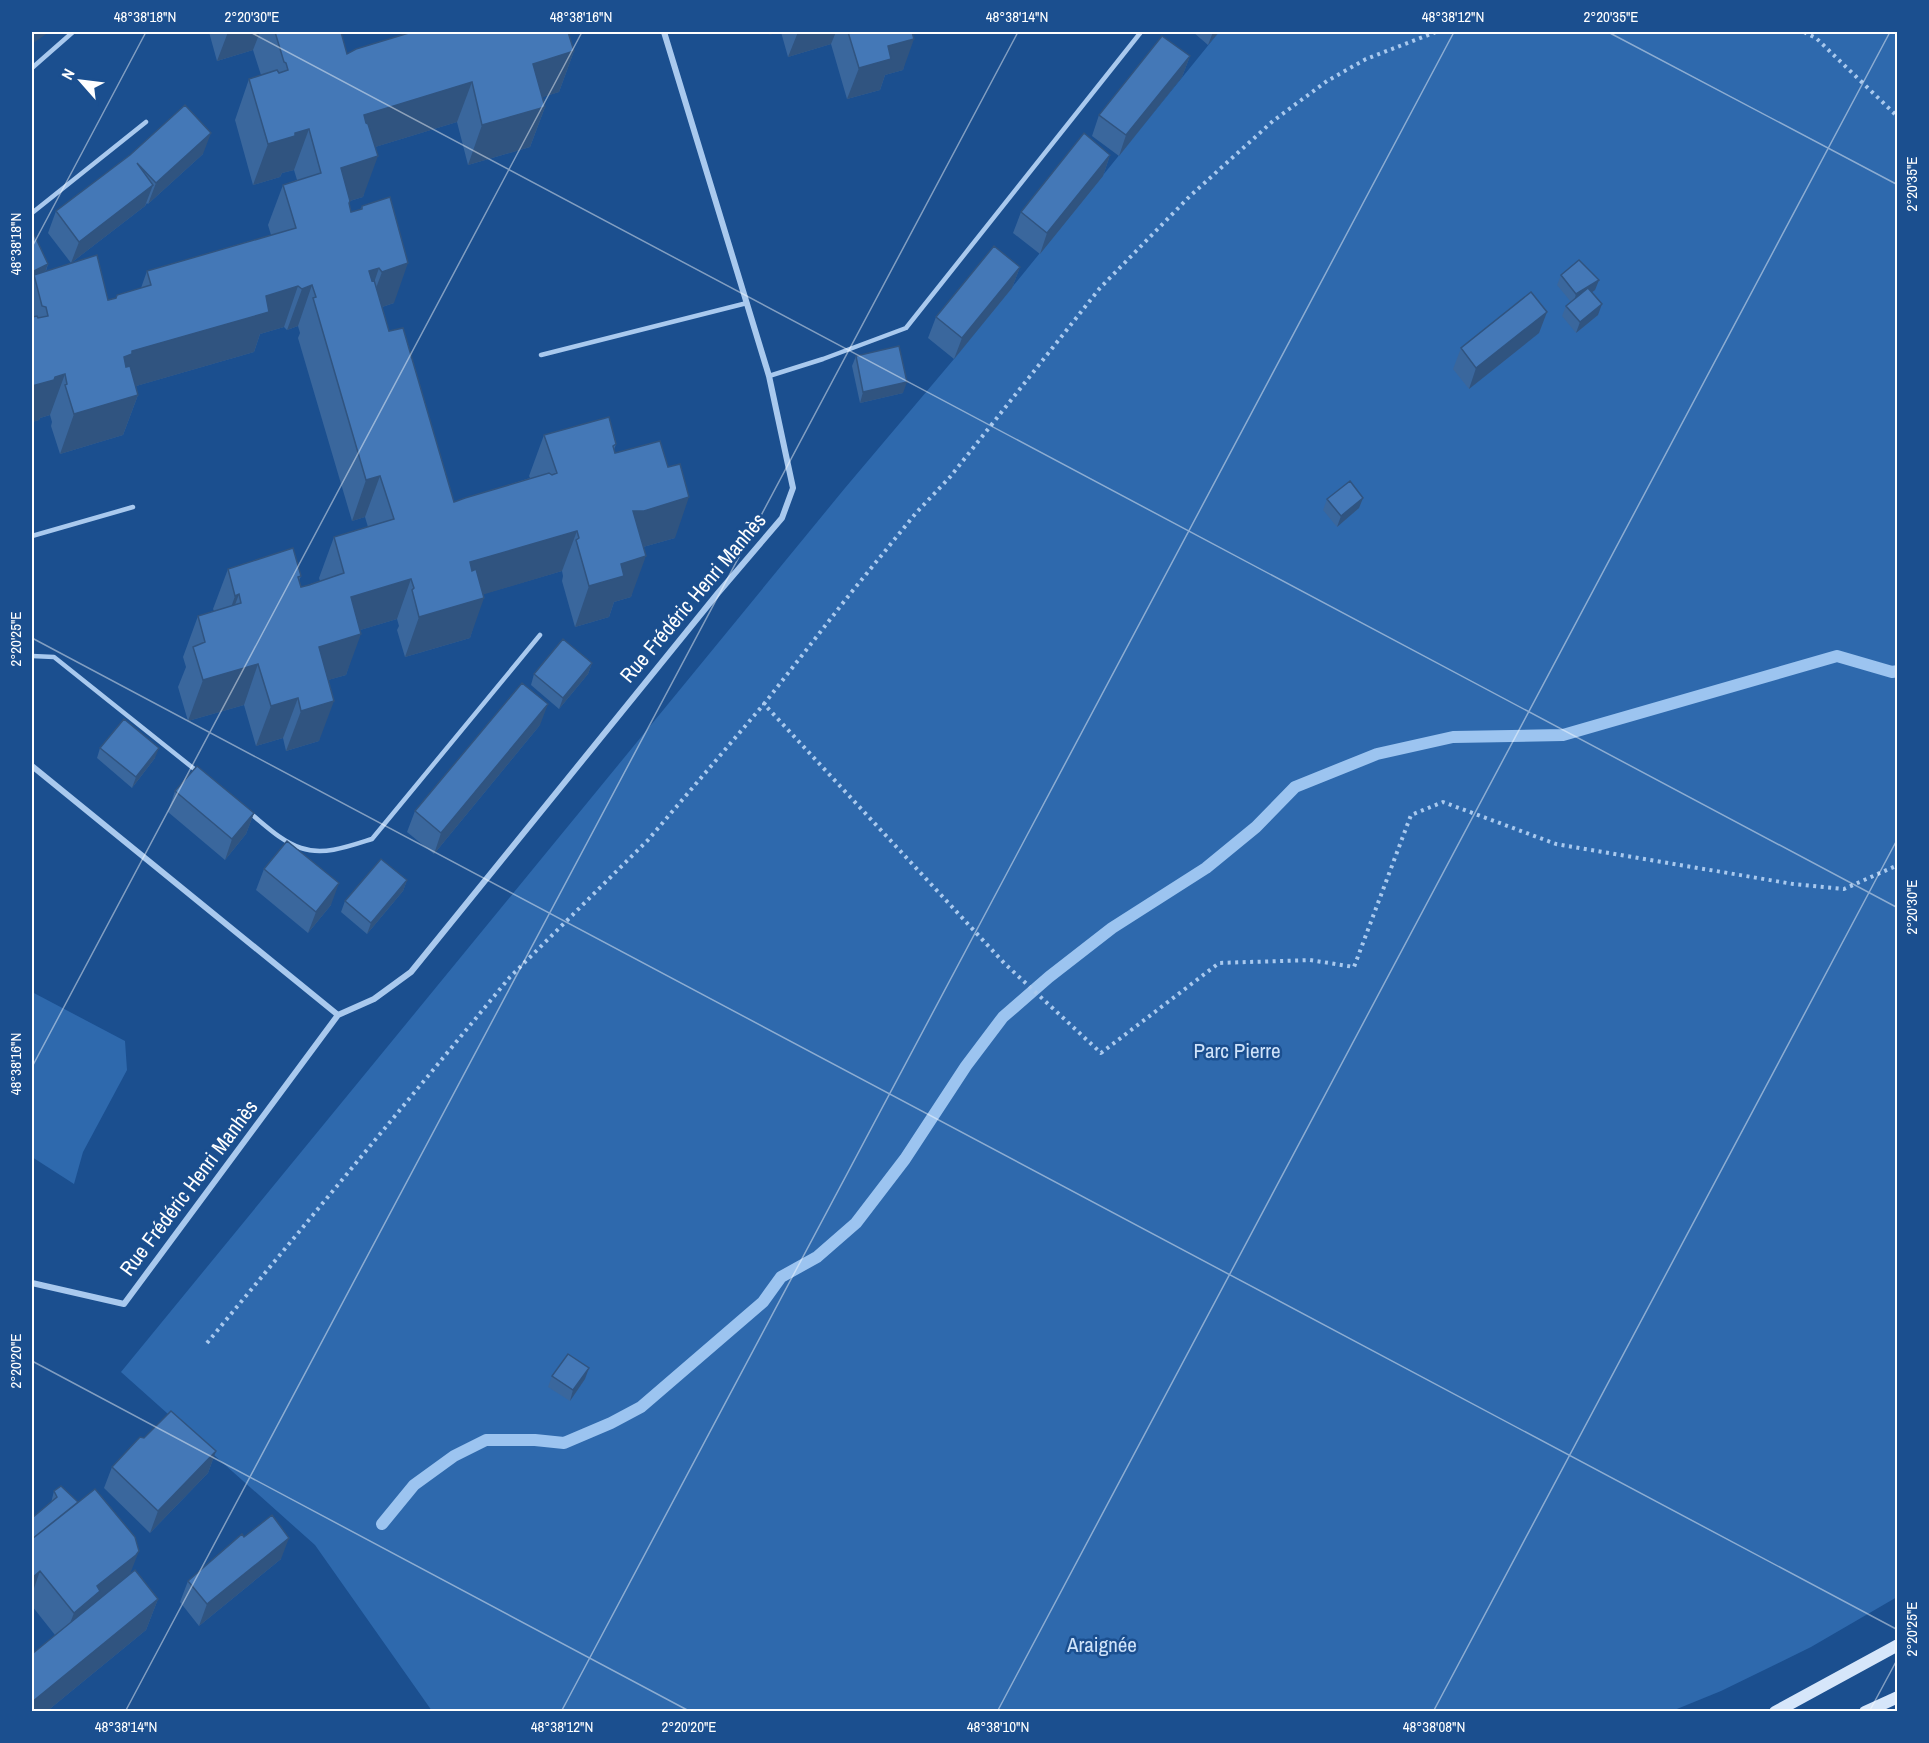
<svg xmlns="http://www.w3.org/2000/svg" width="1929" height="1743" viewBox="0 0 1929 1743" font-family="'Archivo Narrow',sans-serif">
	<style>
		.green { fill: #2e69ad }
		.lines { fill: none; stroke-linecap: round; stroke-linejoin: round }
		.stream { stroke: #9cc4f0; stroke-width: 12 }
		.path { stroke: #a9c9ee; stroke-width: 4; stroke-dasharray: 3 4.5; stroke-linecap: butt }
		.lane { stroke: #a9c9ee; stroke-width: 4.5 }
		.street { stroke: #a9c9ee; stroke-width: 6 }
		.secondary { stroke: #d6e6fa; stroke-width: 12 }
		.wall { fill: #3a679d }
		.shaded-wall { fill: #305480 }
		.building { fill: #4478b7; stroke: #305480; stroke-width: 1.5 }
		.ticks { fill: none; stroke: #fff; stroke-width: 1.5; stroke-opacity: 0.45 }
		.labels { text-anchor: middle; stroke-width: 5; stroke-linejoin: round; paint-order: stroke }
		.street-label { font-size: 21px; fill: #fff; stroke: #1b4f8f }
		.park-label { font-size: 21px; fill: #cfe3fa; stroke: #1b4f8f }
		.neatline { fill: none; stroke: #fff; stroke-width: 2 }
		.ticks-label { font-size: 15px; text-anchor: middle; fill: #fff }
	</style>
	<rect width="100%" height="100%" fill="#1b4f8f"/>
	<path class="green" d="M1219,32H1897V1597L1811,1647L1721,1691L1672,1711H432L315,1545L121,1372L845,488L954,359Z
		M32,992L125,1041L127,1070L83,1152L74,1184L32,1157Z"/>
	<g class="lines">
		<path class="stream" d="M382,1524L414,1485L454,1456L486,1440H535L564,1443L611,1423L641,1407L763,1302L781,1277L817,1257L856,1223L905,1159L966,1066L1003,1017L1049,977L1112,928L1206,868L1256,827L1295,787L1377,754L1453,737L1563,735L1837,656L1892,672L1898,671"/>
		<path class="path" d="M1436,32L1366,59L1327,81L1273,121L1190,196L1100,288L950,477L916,513L850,594L764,704L1004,963L1101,1053L1219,963L1310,960L1354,967L1411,815L1443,802L1556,844L1793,884L1844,889L1898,865
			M1804,32L1816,38L1898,117
			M207,1343L510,977L648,840L764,704"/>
		<path class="lane" d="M32,68L73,32
			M32,213L146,122
			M541,355L747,303
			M769,376L823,359L906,328L1141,32
			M32,536L133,507
			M32,656L54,657L198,772
			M250,813C265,825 282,842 301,848C324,856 350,846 372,839L540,635"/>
		<path class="street" d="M32,766L338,1015
			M32,1283L124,1304L338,1015L374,999L411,972L718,593L782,518L793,488L769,376L664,32"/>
		<path class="secondary" d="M1775,1712L1898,1645
			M1865,1712L1898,1697"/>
	</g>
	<path class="wall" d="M209,32H341L347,54L574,51L559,92L542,97L545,107L530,147L468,165L457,122L375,147L363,197L350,201L349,204L351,212L360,210L362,206L394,303L382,307L389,331L454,502L530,478L529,476L544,435L616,444L614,450L615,453L675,538L643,547L631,597L614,602L609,617L575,627L562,581L563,576L562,571L483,594L470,638L405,657L397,630L399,626L397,619L360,630L346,675L328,680L319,741L286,751L283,738L256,746L244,705L188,721L178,687L186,667L183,657L198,616L214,611L213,609L228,569L301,576L299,581L301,587L320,581L319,578L334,537L368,527L365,517L352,521L298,338L300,333L298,326L287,330L284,327L260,334L254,352L136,386L138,395L123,435L60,454L51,426L52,422L50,415L40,418L39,420L32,422V231L48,264L46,271L108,300L116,298L141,288L147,271L271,235L268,225L283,185L297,180L294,170L282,173L280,177L253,185L235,120L249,79L261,75L253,50L217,61Z
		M781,32H912L903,70L885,75L880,90L847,99L831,44L788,57Z
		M1193,32H1219L1208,45Z
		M1190,56L1182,77L1119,156L1092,136L1099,115Z
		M203,154L148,204L147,203L145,206L71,263L48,233L56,211L130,155Z
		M1110,155L1103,176L1040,254L1013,233L1021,212Z
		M1020,267L1012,288L954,359L928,338L936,317Z
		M1561,275L1599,280L1595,290L1592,292L1598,315L1576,333L1562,316L1566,306L1571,302L1557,285Z
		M1547,312L1539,333L1469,389L1453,369L1461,348Z
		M856,356L903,393L860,403L852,366Z
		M1363,498L1359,508L1337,527L1323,510L1327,499Z
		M592,663L588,674L559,709L531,685L534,674Z
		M540,725L434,854L407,832L415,811Z
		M100,748L155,758L132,788L97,758Z
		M175,791L254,813L246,834L225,860L168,812Z
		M264,869L331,905L308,933L256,890Z
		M407,880L403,891L367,934L341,912L345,901Z
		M552,1376L585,1379L570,1401L548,1387Z
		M216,1451L208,1473L150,1533L104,1488L112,1467Z
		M54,1491L130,1574L158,1599L146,1630L46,1712H32L55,1635L32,1606V1518L51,1503Z
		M244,1537L281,1559L199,1626L180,1602L188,1581Z"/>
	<path class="shaded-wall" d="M32,32H49L32,44Z
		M228,32H260L253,50L217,61Z
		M770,32H780L769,35Z
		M798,32H836L831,44L788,57Z
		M1213,32H1219L1208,45Z
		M914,39L903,70L885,75L880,90L847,99L859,68L888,46Z
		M574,51L559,92L519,105L533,64Z
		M1190,56L1182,77L1119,156L1126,135Z
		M472,82L457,122L349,155L364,115Z
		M545,107L530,147L468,165L482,125Z
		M309,129L294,170L282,173L280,177L253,185L268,144L295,133Z
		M211,133L203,154L148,204L156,183Z
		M1110,155L1103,176L1040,254L1047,233Z
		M378,156L363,197L326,208L341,168Z
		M153,185L145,206L71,263L79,242Z
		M408,263L394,303L367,312L382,272Z
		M48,264L40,286L34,275L32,281V272Z
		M1020,267L1012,288L954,359L962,338Z
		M379,268L365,309L369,271Z
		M1599,280L1595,290L1573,305L1576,294Z
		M312,285L298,326L287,330L302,289Z
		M298,286L284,327L260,334L254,352L119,391L124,357L132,351L266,296Z
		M1602,304L1598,315L1576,333L1580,322Z
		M1547,312L1539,333L1469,389L1476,368Z
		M65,374L50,415L40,418L39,420L32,422V386Z
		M907,382L903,393L860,403L863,392Z
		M138,395L123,435L60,454L74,414Z
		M380,476L365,517L352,521L366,480Z
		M689,497L675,538L629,551L633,511Z
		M1363,498L1359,508L1337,527L1341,516Z
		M577,531L562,571L455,603L470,562Z
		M646,556L631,597L614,602L609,617L575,627L589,586L621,564Z
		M411,579L397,619L337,637L351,597Z
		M239,594L224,635L221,636L235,596Z
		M484,598L470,638L405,657L419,617Z
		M361,634L346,675L304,687L319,647Z
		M592,663L588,674L559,709L563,698Z
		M258,664L244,705L188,721L203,680Z
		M298,698L283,738L256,746L271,706Z
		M334,701L319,741L286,751L301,711Z
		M548,704L540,725L434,854L441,833Z
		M159,748L155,758L132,788L136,777Z
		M254,813L246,834L225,860L232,839Z
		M407,880L403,891L367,934L371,923Z
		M339,883L331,905L308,933L316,912Z
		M589,1368L585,1379L570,1401L573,1390Z
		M216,1451L208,1473L150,1533L158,1511Z
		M289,1538L281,1559L199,1626L207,1604Z
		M139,1551L127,1582L62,1644L74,1613L97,1586Z
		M40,1571L32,1594V1578Z
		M158,1599L146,1630L46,1712H32V1702Z"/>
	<path class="building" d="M275,32H341L347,54L356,49L412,32H568L574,51L533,64L545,107L482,125L472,82L364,115L366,123L368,124L378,156L341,168L350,201L349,203L351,212L362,209V206L390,197L408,263L382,272L379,268L369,271L372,281L374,280L389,331L403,328L454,502L465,498L549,473L552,475L557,473L544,435L609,417L616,444L613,446L615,453L660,441L668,467L680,464L689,497L644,511H633L646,556L621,564L624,576L589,586L576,540L579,538L577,531L470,562L472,571L476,569L484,598L419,617L412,590L414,588L411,579L351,597L361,634L319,647L334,701L301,711L298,698L271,706L258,664L203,680L193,647L205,642L198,616L241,603L239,594L235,596L228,569L293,548L301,576L298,577L301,587L309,585L344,573L334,537L394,519L380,476L366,480L313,298L316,297L312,285L302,289L298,286L266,296L269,312L132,351V354L124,357L126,367L130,366L138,395L74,414L65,385L67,384L65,374L55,377L54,380L32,386V317L37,316L38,318L48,316L46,307L42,306L34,275L97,255L108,300L116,298L117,295L151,285L147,271L296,228L283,185L321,173L309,129L295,133V136L268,144L249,79L277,70L279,73L288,70L286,63L284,62Z
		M848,32H912L914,39L888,46L891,59L859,68Z
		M1162,36L1190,56L1126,135L1099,115Z
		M185,105L211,133L156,183L137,163L153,185L79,242L56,211L130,155Z
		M1084,133L1110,155L1047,233L1021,212Z
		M32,230L48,264L32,272Z
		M994,246L1020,267L962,338L936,317Z
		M1579,260L1599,280L1576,294L1561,275Z
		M1588,288L1602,304L1580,322L1566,306Z
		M1531,292L1547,312L1476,368L1461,348Z
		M899,346L907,382L863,392L856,356Z
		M1350,481L1363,498L1341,516L1327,499Z
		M563,639L592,663L563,698L534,674Z
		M522,683L548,704L441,833L415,811Z
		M124,719L159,748L136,777L100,748Z
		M197,766L254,813L232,839L175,791Z
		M287,841L339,883L316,912L264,869Z
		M381,859L407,880L371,923L345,901Z
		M568,1354L589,1368L573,1390L552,1376Z
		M171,1411L216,1451L158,1511L112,1467L140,1437L144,1438Z
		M61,1486L78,1502L32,1539V1518L57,1497L54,1491Z
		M95,1489L135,1537L139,1551L136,1555L97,1586L100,1591L74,1613L40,1571L32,1578V1539Z
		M272,1515L289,1538L207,1604L188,1581L242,1534L244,1537Z
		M135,1570L158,1599L32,1702V1654Z"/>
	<path class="ticks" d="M250,32L1898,908M1608,32L1898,185M32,247L146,32M32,638L1898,1630M32,1067L582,32M32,1361L691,1712M125,1712L1018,32M561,1712L1454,32M997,1712L1890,32M1433,1712L1898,838M1869,1712L1898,1658"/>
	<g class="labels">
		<g class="street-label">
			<text transform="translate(693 598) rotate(-50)" y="7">Rue Frédéric Henri Manhès</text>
			<text transform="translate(189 1188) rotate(-53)" y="7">Rue Frédéric Henri Manhès</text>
		</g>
		<g class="park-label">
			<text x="1237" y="1058">Parc Pierre</text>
			<text x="1102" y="1652">Araignée</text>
		</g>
	</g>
	<rect width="1929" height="1743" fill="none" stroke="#1b4f8f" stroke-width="66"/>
	<g transform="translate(81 81) rotate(298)" stroke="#1b4f8f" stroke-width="4.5" paint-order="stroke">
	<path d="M0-4.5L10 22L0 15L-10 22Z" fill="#ffffff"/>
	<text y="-9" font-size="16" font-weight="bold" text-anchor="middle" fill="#ffffff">N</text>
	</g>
	<rect x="33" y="33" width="1863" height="1677" class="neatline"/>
	<g class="ticks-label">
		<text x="145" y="22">48°38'18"N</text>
		<text x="252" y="22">2°20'30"E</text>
		<text x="581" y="22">48°38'16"N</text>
		<text x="1017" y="22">48°38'14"N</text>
		<text x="1453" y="22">48°38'12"N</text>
		<text x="1611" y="22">2°20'35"E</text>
		<text transform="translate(1912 184) rotate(-90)" y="5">2°20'35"E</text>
		<text transform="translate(16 244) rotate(-90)" y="5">48°38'18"N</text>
		<text transform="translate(16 639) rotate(-90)" y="5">2°20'25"E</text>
		<text transform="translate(1912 907) rotate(-90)" y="5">2°20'30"E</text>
		<text transform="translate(16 1064) rotate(-90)" y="5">48°38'16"N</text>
		<text transform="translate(16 1361) rotate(-90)" y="5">2°20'20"E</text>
		<text transform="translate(1912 1629) rotate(-90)" y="5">2°20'25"E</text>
		<text x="126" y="1732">48°38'14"N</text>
		<text x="562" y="1732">48°38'12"N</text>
		<text x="689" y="1732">2°20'20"E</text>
		<text x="998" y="1732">48°38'10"N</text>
		<text x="1434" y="1732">48°38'08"N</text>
	</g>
</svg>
